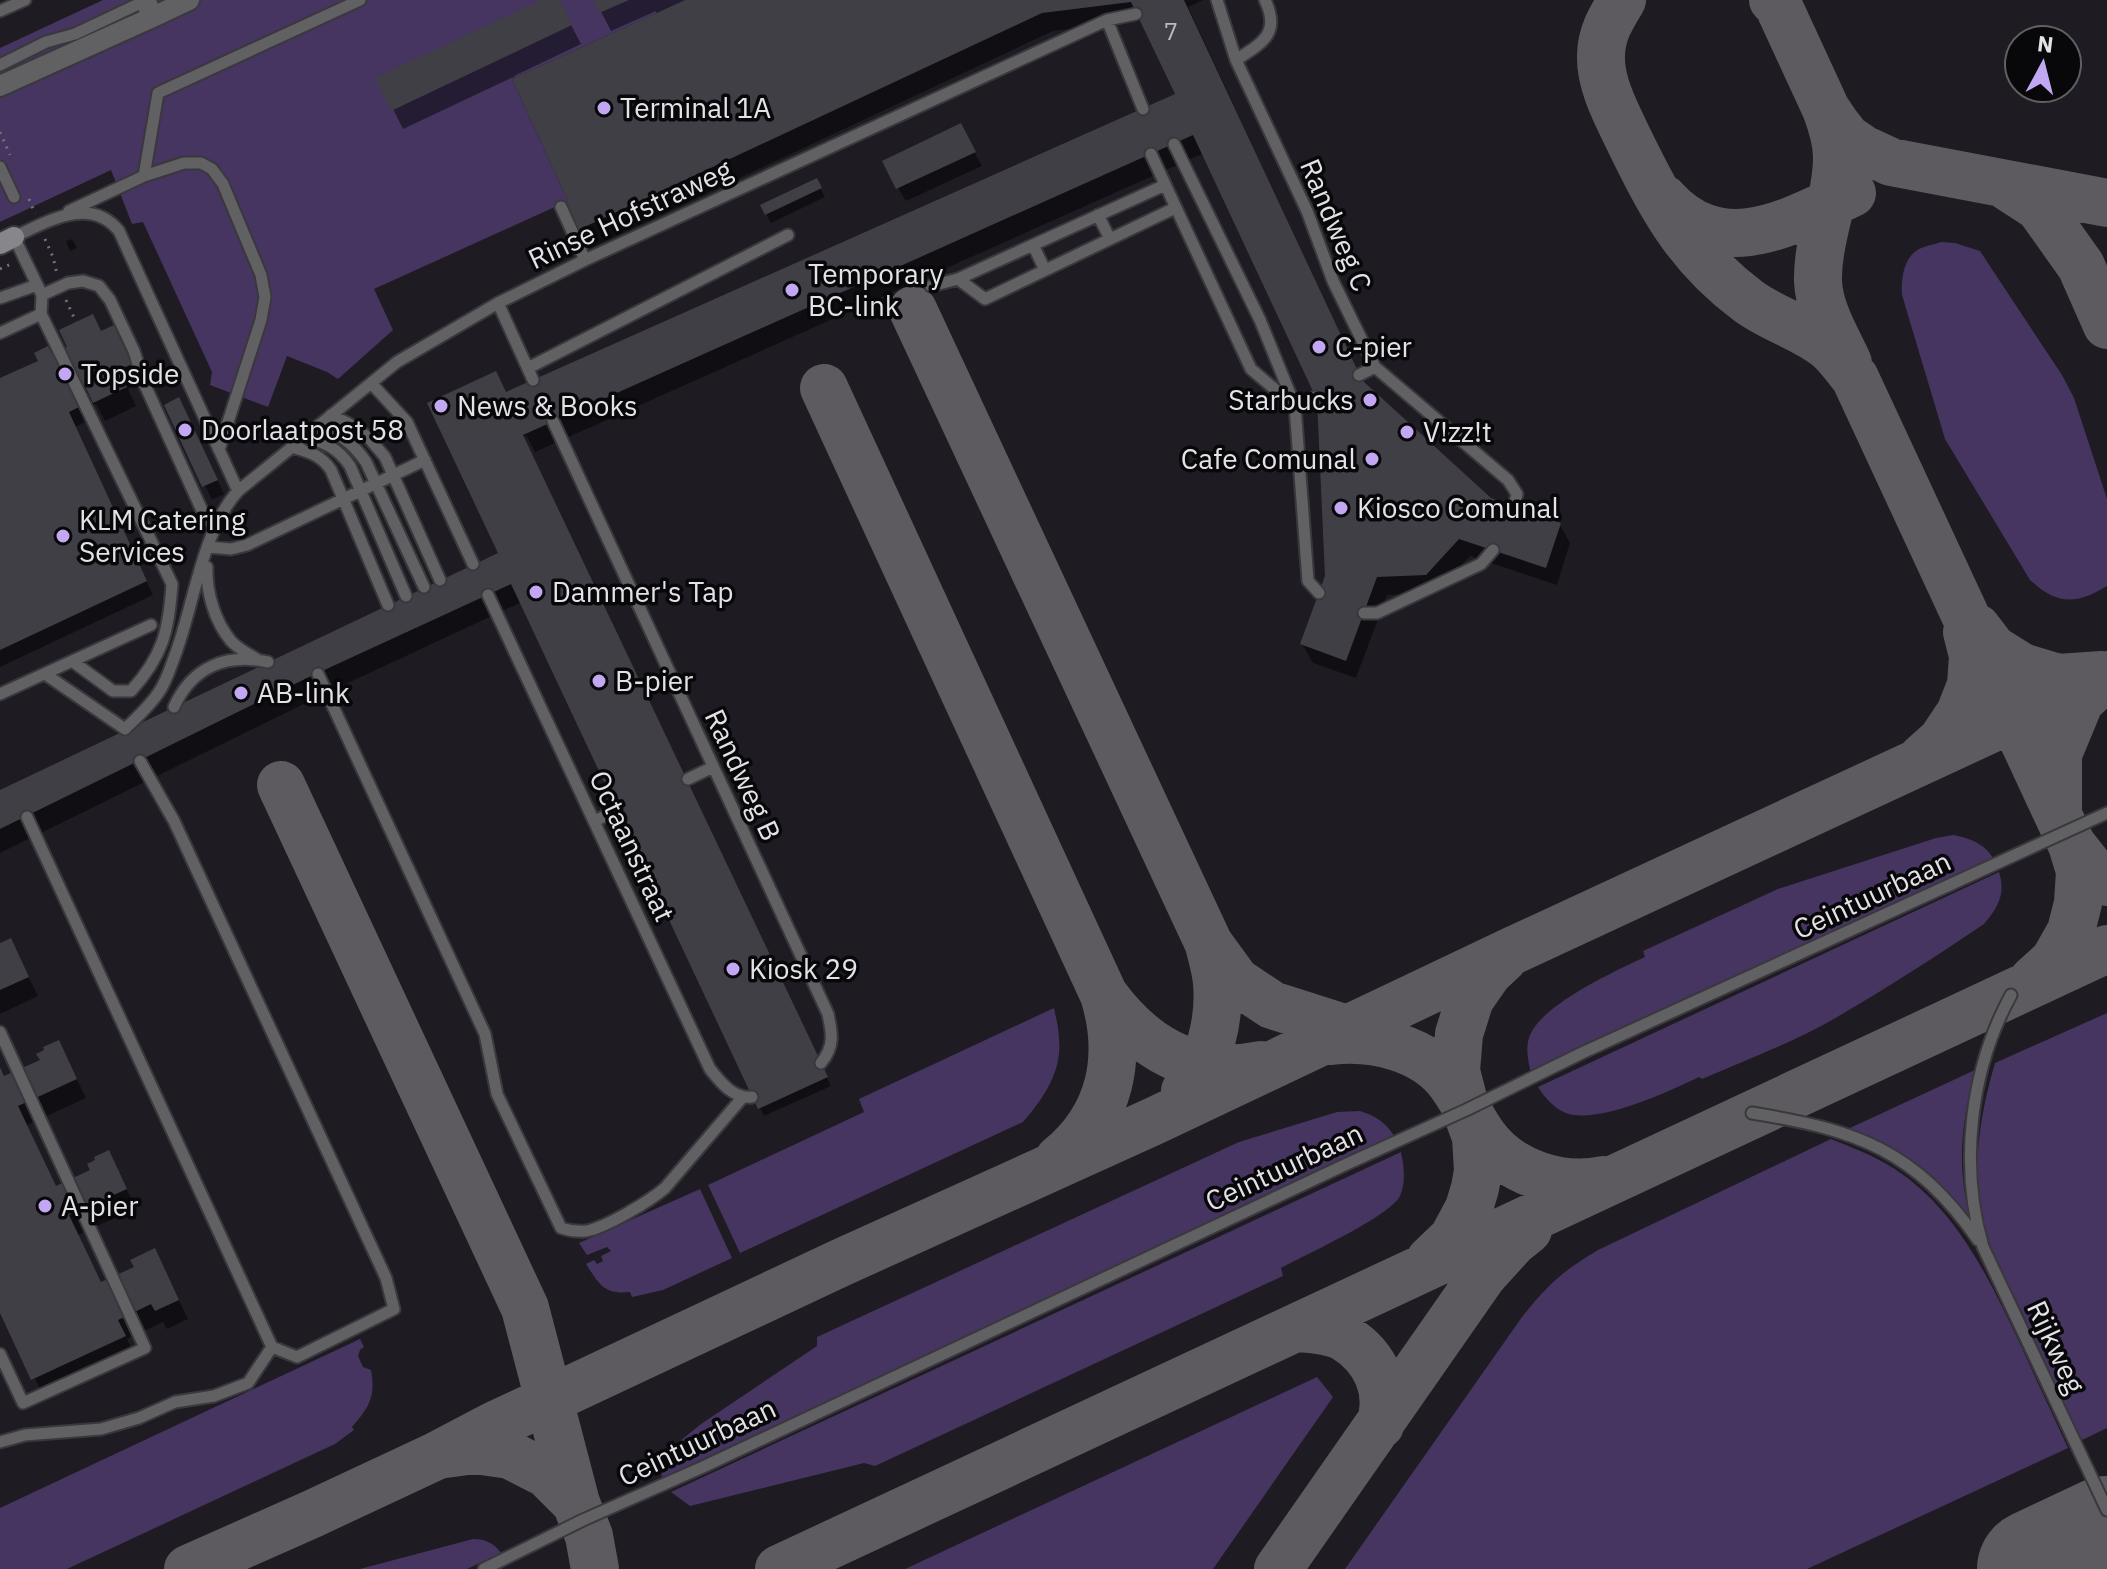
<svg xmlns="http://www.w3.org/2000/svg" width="2107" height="1569" viewBox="0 0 2107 1569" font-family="'IBM Plex Sans',sans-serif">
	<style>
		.green { fill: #453560 }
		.shadow { fill: #0007 }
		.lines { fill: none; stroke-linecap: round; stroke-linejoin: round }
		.taxiway { stroke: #5d5b60; stroke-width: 48 }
		.runway { stroke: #5d5b60; stroke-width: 120 }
		.building { fill: #413f46 }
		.lane-casing { stroke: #3a383d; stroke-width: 15 }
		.street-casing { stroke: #3a383d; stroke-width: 24 }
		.secondary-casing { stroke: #3a383d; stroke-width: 24 }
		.path { stroke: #757378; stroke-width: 3; stroke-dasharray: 2 6; stroke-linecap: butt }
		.lane { stroke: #616063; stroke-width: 11 }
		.street { stroke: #616063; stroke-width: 20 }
		.secondary { stroke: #87868b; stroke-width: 20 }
		.poi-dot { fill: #c2a7f2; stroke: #08070a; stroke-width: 3 }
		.labels { text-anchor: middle; stroke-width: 7; stroke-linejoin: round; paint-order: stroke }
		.number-label { font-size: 24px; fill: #bbb9be }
		.poi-label { font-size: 28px; fill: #e4e2e6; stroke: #08070a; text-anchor: start }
		.street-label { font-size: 28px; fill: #e4e2e6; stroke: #08070a }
	</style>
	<rect width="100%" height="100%" fill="#1e1c22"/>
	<path class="green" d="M103,0H685L512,79L568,201L374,289L393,330L338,379L327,372L287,356L268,407L210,385L212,372L143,222L132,224L111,170L0,222V48Z
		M1941,242L1955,243L1980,251L2062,375L2074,398L2107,499V586C2076,605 2057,605 2030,580L1945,439L1902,295C1901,281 1903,260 1916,251C1922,246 1934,245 1941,242Z
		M1953,835C1969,838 1984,843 1993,858L1531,1073C1528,1061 1525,1047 1530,1035C1543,1004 1615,971 1645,957L1643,951L1778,889L1936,838Z
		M1999,872C2006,894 1998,907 1984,924C1935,957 1884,990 1832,1020C1791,1043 1746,1060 1702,1079L1699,1077C1670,1091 1597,1125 1566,1113C1554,1108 1545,1098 1538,1087Z
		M1054,1008C1056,1018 1059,1029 1059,1040C1062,1072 1043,1099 1023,1122L740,1253L708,1185L864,1112L859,1099Z
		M2107,1013V1428L2080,1441C2061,1398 2042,1355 2022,1312C2008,1282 1990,1253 1983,1221C1971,1168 1980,1114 1995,1063Z
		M1975,1070C1966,1106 1959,1142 1963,1179C1964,1192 1967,1205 1969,1218C1952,1199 1936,1179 1916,1165C1896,1150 1873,1139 1850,1128Z
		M1360,1111C1376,1116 1385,1122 1395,1137L662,1478L661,1470L669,1450L701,1424L817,1346V1337L1239,1142L1337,1112Z
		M1831,1139C1856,1149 1880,1158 1902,1174C1961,1216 1992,1285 2022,1348C2037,1382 2053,1415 2068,1448L1807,1569H1345L1522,1317C1547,1285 1563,1271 1598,1250Z
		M1401,1152C1404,1166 1406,1183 1400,1196C1389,1217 1305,1255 1281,1268L1283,1276L875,1466L864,1463L690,1506L671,1492Z
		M700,1189L732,1258L663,1290L632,1297L630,1292C604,1295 599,1284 586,1264L594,1260L597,1264L603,1261L601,1256L611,1251L607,1247L587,1255L579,1243Z
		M360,1339L364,1347L360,1350L358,1356L363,1367L371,1370C376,1397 369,1407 352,1427L354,1430L335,1444L67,1569H0V1508Z
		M1317,1377L1333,1397L1213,1569H905Z
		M473,1539C485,1539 494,1543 501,1553L467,1569H360Z"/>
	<path class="shadow" d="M546,0H558L581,44L514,76L515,80L657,15L656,11L611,31L595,0H1203L1188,7L1364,385L1490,499L1560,525L1570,543L1557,585L1470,556L1437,593L1387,595L1356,678L1313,663L1302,644L1327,577L1319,400L1204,153L535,452L526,435L523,437L831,1086L764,1116L522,602L318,697L0,853V792L499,554L505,394L1178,95L1142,21L1053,31L590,248L567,203L571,202L513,77L403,129L378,79Z
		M960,126L982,166L906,201L898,188Z
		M816,180L825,197L771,223L762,206Z
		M72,239L77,248L70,251L66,241Z
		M113,328L141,383L128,389L136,406L105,421L96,404L81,411L85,422L75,427L153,595L0,667V381Z
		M167,406L186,414L224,494L212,500Z
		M10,940L38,996L0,1014V945Z
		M68,1061L86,1098L27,1125L56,1188L93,1171L108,1152L136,1208L78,1235L102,1284L136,1268L155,1251L188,1319L167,1329L163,1322L127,1339L135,1355L44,1397L0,1308V1067L5,1078Z"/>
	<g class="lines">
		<path class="taxiway" d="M1622,0C1611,18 1601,34 1601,56C1600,83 1616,113 1627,136C1660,204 1686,255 1748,301C1772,319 1803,327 1827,346C1838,355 1846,367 1855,378L2072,845L2095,874L2107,882
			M1773,0L1778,5L1826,109L1836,124L1847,138L1863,149L1891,162L2107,203
			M1826,109C1832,125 1837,140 1837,157C1837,199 1817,239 1818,281C1819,310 1836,337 1848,363
			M2005,185L2039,207L2081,266L2107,325
			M1664,199C1722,263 1790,222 1852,193
			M913,310L1209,944L1236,981L1272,1005L1363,1034
			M824,388L1104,995C1123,1057 1111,1117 1059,1159
			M1977,628L1993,649L2022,667L2058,678L2102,675
			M1922,758L1942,740L1960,713L1971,685L1973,656L1967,632
			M281,785L525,1308L576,1503L589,1536L595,1569
			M2058,808V754L2080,701L2103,680
			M2033,980L2054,961L2071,931L2078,903L2080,871L2072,845
			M1104,995C1142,1047 1194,1079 1261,1065
			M1331,1041C1373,1036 1426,1048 1452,1085C1464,1101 1472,1121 1484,1137C1510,1173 1562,1189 1604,1180
			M1185,1091C1210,1063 1220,1020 1217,983C1216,970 1212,957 1209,945
			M1430,1260L1453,1238L1469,1208L1475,1188L1478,1171L1476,1137L1466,1110L1456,1071L1459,1034L1470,999L1488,973L1504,958
			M1295,1328C1311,1329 1331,1330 1345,1338C1376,1357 1391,1391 1380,1425
			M445,1454L475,1450L510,1455L547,1474L576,1503
			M188,1569L312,1514L436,1456L493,1426L840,1263L1154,1121L1514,950L2107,675
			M779,1569L2107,949
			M1278,1569L1483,1275L1513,1242L1528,1230"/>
		<path class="runway" d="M2037,1569L2107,1536"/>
	</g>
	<path class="building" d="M541,0H560L572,25L391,111L375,78Z
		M593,0H629L599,13Z
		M685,0H1184L1362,380L1491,498L1561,523L1546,568L1459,539L1426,575L1377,577L1346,661L1300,644L1325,576L1317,400L1193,135L523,435L828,1077L758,1109L511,584L307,678L0,829V790L498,553L427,403L496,371L506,392L1175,94L1131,2L1042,13L578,230L564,202L568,201L512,79Z
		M961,123L976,152L896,189L882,161Z
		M817,178L822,188L765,215L760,205Z
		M93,314L101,331L114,325L132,364L119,370L127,387L93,403L85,386L72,392L79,407L69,412L147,581L0,650V378L38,361L34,353L48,346L52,354L67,347L59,330Z
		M179,397L218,480L202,487L164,405Z
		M11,938L29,977L0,990V943Z
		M59,1040L77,1079L18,1106L56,1186L90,1170L87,1164L95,1160L94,1157L109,1150L127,1189L69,1215L101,1282L134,1267L130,1260L155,1248L179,1300L155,1311L151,1304L118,1320L126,1336L31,1380L0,1313V1067L4,1076L40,1060L36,1054L44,1050L43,1047Z"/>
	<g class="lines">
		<defs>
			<path id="lane" d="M1217,0L1236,60L1307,211L1333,281L1375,367L1508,480L1517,494L1514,506
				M0,11L25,0
				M1107,20L1143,109
				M1236,60C1262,43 1281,34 1265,0
				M0,65L46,42L75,34L147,0
				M1174,144L1260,320L1295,406L1308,581L1319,593
				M1151,154L1251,369L1291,403
				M0,167L14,197
				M144,176L184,163H201L212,169L223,184L261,275L265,297L261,320L219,450
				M1165,185L958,279L985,299L1175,208
				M561,207L585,260
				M69,211L144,176L158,93L360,0
				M1098,215L1110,239
				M1033,245L1045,270
				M931,286L958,279
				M42,295L68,283L83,281L99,286L110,300L134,351L144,383L205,517L215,528
				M0,298L37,285
				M498,303L533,380
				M41,314L172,584C169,630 163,656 131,691H113L72,661
				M0,333L41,314L42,295L14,237C47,222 90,195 119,231L238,491
				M528,368L788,235
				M1359,375L1375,367
				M371,383L407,422L473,564
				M1295,406L1315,397
				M331,415L349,424L368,437L385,457L440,580
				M553,421L828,1014C832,1033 835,1046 821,1063
				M319,425C341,435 352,442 366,462L424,587
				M305,436C325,443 338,448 350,466L406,596
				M292,447C309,452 321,455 331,470L388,605
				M208,547L231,549L247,545L425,460
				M207,567C206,592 215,622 231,641C238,649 249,654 258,660
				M488,595L710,1069C721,1083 734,1099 752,1097
				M1364,613H1377L1481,564L1493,550
				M45,674L125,729C137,717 150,706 159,692C166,682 170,669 174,658C194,607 201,532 238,491L397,362L498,303L585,260L1107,20L1136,14
				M318,674L485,1034L497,1094L561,1228C570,1231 577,1232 586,1231C605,1228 650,1201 665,1188L742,1098
				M0,694L151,625
				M174,707C192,667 226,653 268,662
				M688,779L713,767
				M27,817L272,1347L297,1357L394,1309L386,1278L174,821L140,761
				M594,821L617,811
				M2011,995C1970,1070 1959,1165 1983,1247L2107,1510
				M0,1032L145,1348L23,1403L0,1354
				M1752,1113C1857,1130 1915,1150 1978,1240
				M0,1442L25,1435L101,1429L139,1418L175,1402L214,1396L248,1383L272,1347
				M484,1569L583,1520L703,1467L1349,1163L1466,1110L1582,1053L2107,813"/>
			<path id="street" d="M145,0L153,17L189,0
				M0,86L153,17"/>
			<path id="secondary" d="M0,244L14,237"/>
		</defs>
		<use href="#lane" class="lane-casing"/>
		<use href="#street" class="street-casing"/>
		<use href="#secondary" class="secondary-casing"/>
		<path class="path" d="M0,132L10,155
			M29,199L35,214
			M45,239L53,257L57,274
			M0,269L11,264
			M66,300L76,322"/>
		<use href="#lane" class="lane"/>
		<use href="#street" class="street"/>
		<use href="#secondary" class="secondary"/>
	</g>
	<g class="poi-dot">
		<circle cx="604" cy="108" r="8"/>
		<circle cx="792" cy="290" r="8"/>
		<circle cx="1319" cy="347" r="8"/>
		<circle cx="65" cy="374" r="8"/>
		<circle cx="1370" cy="400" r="8"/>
		<circle cx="441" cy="406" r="8"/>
		<circle cx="185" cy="430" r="8"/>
		<circle cx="1407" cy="432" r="8"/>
		<circle cx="1372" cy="459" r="8"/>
		<circle cx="1341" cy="508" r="8"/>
		<circle cx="63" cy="536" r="8"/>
		<circle cx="536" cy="592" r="8"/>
		<circle cx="599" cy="681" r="8"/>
		<circle cx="241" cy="693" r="8"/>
		<circle cx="733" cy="969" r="8"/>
		<circle cx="45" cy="1206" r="8"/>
	</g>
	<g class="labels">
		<g class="number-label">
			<text x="1171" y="40">7</text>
		</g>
		<g class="poi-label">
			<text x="620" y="118">Terminal 1A</text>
			<text x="808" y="284">Temporary<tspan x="808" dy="32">BC-link</tspan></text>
			<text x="1335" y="357">C-pier</text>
			<text x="81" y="384">Topside</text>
			<text x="1354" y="410" text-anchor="end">Starbucks</text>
			<text x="457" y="416">News &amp; Books</text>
			<text x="201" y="440">Doorlaatpost 58</text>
			<text x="1423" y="442">V!zz!t</text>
			<text x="1356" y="469" text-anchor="end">Cafe Comunal</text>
			<text x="1357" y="518">Kiosco Comunal</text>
			<text x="79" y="530">KLM Catering<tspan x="79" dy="32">Services</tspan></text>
			<text x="552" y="602">Dammer's Tap</text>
			<text x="615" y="691">B-pier</text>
			<text x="257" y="703">AB-link</text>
			<text x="749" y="979">Kiosk 29</text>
			<text x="61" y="1216">A-pier</text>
		</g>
		<g class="street-label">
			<text transform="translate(630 214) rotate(-25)" y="10">Rinse Hofstraweg</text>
			<text transform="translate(1336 225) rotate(67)" y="10">Randweg C</text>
			<text transform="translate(743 775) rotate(65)" y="10">Randweg B</text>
			<text transform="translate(632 846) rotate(65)" y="10">Octaanstraat</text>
			<text transform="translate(1872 895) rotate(-25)" y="10">Ceintuurbaan</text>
			<text transform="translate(1284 1167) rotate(-25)" y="10">Ceintuurbaan</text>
			<text transform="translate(2056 1347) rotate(65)" y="10">Rijkweg</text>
			<text transform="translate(697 1442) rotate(-25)" y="10">Ceintuurbaan</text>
		</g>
	</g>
	<g transform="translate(2043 64) rotate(7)"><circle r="38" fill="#08070a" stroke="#605f62" stroke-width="2"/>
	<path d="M0-6L14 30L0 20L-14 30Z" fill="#c2a7f2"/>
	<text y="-12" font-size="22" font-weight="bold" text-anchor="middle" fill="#e4e2e6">N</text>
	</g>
</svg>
